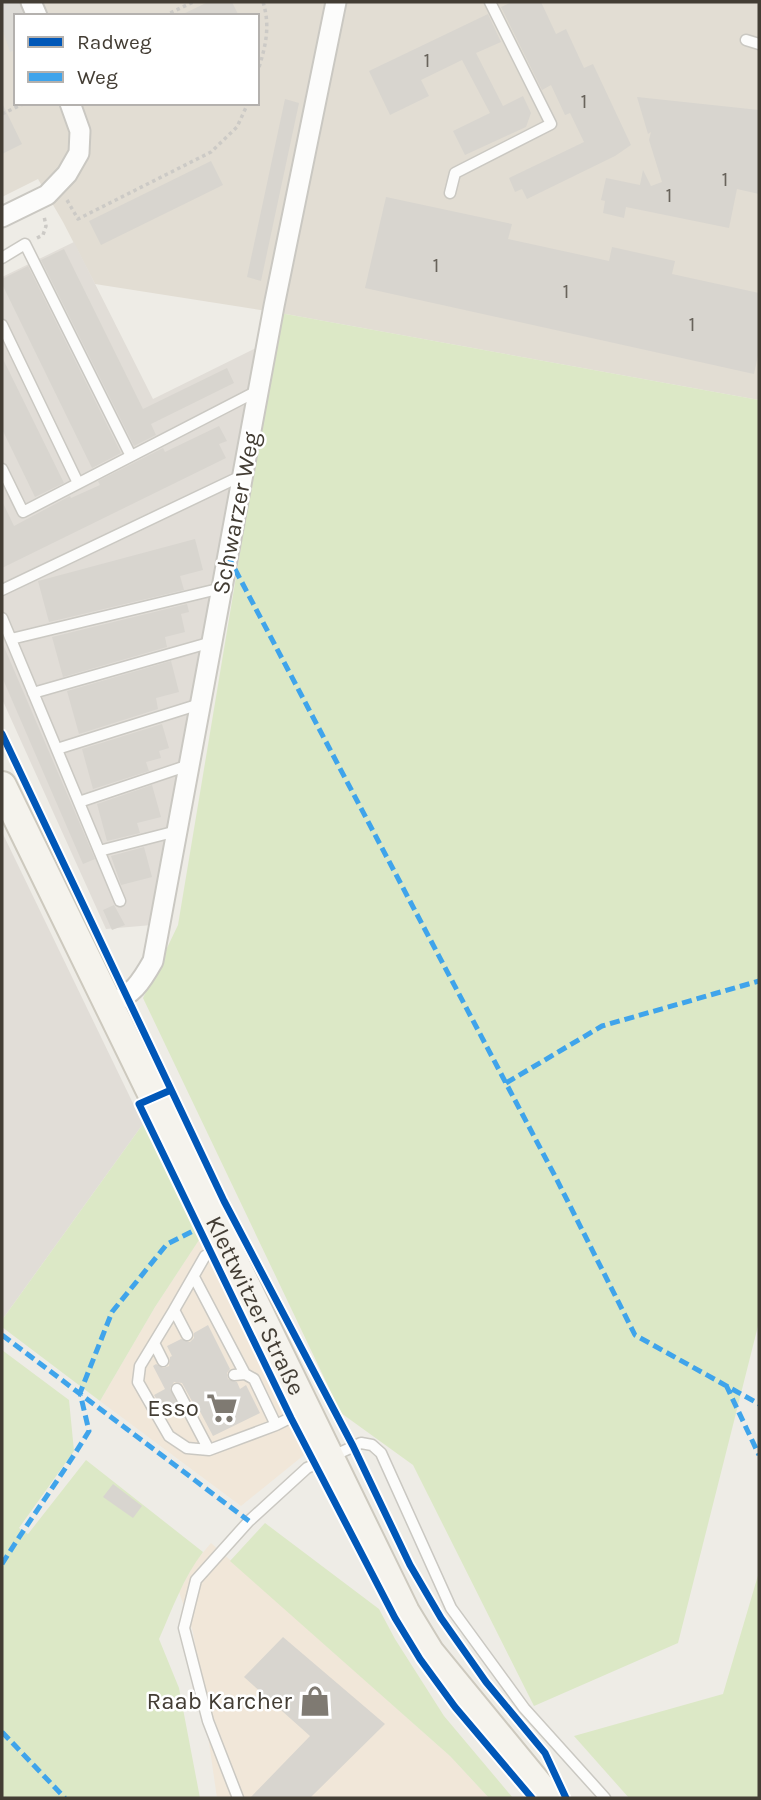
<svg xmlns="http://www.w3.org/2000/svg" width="761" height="1800" viewBox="0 0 761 1800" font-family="Karla,sans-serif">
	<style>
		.residential { fill: #e2ddd3; fill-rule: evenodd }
		.commercial { fill: #f1e7d9 }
		.industrial { fill: #e1ddd7 }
		.green { fill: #dce8c6 }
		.parking { fill: #dddbd6 }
		.building { fill: #d8d5cf }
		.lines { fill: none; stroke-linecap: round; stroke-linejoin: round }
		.service-casing { stroke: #cac8c2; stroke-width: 13 }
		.minor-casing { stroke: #cac8c2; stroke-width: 23 }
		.secondary-casing { stroke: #cdc9be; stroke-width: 32 }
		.path { stroke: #cccac6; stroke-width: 3.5; stroke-dasharray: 3.5 3.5; stroke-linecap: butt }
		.service { stroke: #fcfcfb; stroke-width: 10 }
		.minor { stroke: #fcfcfb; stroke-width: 19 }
		.secondary { stroke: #f5f3ed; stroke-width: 28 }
		.quiet { stroke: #3fa4eb; stroke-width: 5; stroke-dasharray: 10 5; stroke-linecap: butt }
		.cycleway-casing { stroke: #fff; stroke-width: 11 }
		.cycleway { stroke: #0057b8; stroke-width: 7 }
		.labels { text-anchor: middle; stroke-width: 5; stroke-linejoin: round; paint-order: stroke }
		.number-label { font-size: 21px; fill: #69645c }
		.street-label { font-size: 24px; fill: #433d34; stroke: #fff }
		.poi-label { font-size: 24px; fill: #433d34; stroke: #fff; text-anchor: end }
	</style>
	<rect width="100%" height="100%" fill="#eeece6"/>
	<path class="residential" d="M2,2H759V400L280,313L95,284L63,222L38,179L2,197ZM16,16H257V103H16Z"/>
	<path class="commercial" d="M199,1240L304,1455L241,1506L100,1401L155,1307Z
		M211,1543L450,1756L489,1798H217L193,1632L179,1592L195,1562Z"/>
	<path class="industrial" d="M74,242L153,399L258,347L152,925L106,929L2,699V277Z
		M2,832L143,1124L2,1320Z"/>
	<path class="green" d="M280,313L759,400V1322L678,1643L534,1706L413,1465L341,1413L143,998L178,925Z
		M143,1124L199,1240L155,1307L100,1401L2,1327V1320Z
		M2,1350L69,1400L74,1451L19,1528L28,1534L86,1460L203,1552C183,1578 172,1610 159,1639L179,1688L200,1798H2Z
		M265,1523L379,1609L395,1639L444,1716L513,1798H489L450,1756L230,1561Z
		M759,1572V1798H629L574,1736L723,1694Z"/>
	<path class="parking" d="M2,2H26L32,16H16V50L10,52L2,28Z"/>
	<path class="building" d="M208,2H232L239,16H179Z
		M512,2H541L556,34L566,29L584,68L593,64L631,145L615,156L527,199L522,189L515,192L509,178L584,142L570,113L565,115L551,85L542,90L501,7Z
		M488,14L501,42L476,53L503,106L523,96L531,113L526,127L465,155L453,131L490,113L462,60L421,80L429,96L390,115L369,71Z
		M637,97L759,110V194L737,189L729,228L626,207L624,218L603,213L605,201L601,200L606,178L640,185L643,170L651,186L662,182L649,140L651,132L648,134Z
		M285,99L299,103L261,281L247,277Z
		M2,103L22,144L2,154Z
		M211,161L223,185L101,245L89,221Z
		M386,197L512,224L508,239L609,261L612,247L675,261L672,274L759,293V351L754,374L365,288Z
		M64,249L143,409L227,368L234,383L151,424L156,435L134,446L41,260Z
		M28,266L121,453L92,468L2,284V279Z
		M2,357L64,483L35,497L2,429Z
		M219,426L227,441L219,444L226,458L2,568V501L14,526L70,496L71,498L100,485L98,481L163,448L165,452Z
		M195,539L203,570L180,576L184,590L49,622L38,581Z
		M187,604L189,612L181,614L185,632L165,637L167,647L63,677L52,637Z
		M2,642L95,859L83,864L2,677Z
		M171,661L179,692L156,698L158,709L79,734L67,691Z
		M162,724L169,748L159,751L161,758L146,762L149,771L93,789L82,749Z
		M152,785L161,817L137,823L140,833L107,841L97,804Z
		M144,847L152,877L121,885L111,856Z
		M114,905L125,925L112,930L103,910Z
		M208,1325L230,1369L227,1373L228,1379L237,1382L240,1389L246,1385L260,1413L213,1436L195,1402L193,1403L182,1383L174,1382L170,1388L180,1410L167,1417L154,1395L165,1389L153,1366L156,1364L163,1368L169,1366L170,1357L172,1356L167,1346L181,1339L190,1342L194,1338V1333Z
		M113,1484L142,1506L133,1518L103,1497Z
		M283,1637L385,1724L310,1798H250L310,1736L244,1677Z"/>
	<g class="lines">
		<defs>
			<path id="service" d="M746,40L759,44
				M450,193L455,173L551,124L490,2
				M2,258L25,244L131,456
				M2,325L78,483
				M2,469L23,512L259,390
				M2,590L241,476
				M2,618L120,901
				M11,639L222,588
				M33,693L212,642
				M57,749L200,704
				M79,802L189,765
				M99,851L177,831
				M194,1277L245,1374
				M174,1310L140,1366L138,1382L169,1436L187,1448L209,1450L276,1425
				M187,1335L174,1310L205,1256L223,1247
				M154,1343L163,1361
				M234,1375L245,1374L254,1379L276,1425L304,1411
				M177,1389L209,1450
				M238,1798L208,1721L184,1628L196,1580L249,1521L307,1468L361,1443L372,1445L381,1453L451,1608L524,1708L605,1798"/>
			<path id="minor" d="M31,2L37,16
				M2,217L47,195L67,174L79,153L80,131L70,103
				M109,1005C133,994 140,984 153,961L274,306L336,2"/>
			<g id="secondary">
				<path id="s1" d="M2,786L405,1612L430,1653L549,1798"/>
			</g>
		</defs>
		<use href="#service" class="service-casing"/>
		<use href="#minor" class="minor-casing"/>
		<use href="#secondary" class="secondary-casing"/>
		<path class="path" d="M164,16L193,2
			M257,74C265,48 271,28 263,2
			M2,114L25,103
			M67,200L78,219L211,152L237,127L248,103
			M37,238L43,235L46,226L44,216"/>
		<use href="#service" class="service"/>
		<use href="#minor" class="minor"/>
		<use href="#secondary" class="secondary"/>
		<path class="quiet" d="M228,556L556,1178L635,1335L759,1404
			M506,1083L602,1026L759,981
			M2,1335L249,1521
			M726,1385L759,1455
			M2,1564C30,1519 61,1477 89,1431L80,1393L112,1312L167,1244L199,1228
			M2,1732L65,1798"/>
		<defs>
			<path id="cycleway" d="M2,734L224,1201L353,1446L410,1565L441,1618L486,1682L545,1753L566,1798
				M171,1090L139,1104L291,1418L395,1618L420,1659L455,1707L532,1798"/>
		</defs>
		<use href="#cycleway" class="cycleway-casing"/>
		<use href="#cycleway" class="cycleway"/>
	</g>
	<defs>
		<symbol id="supermarket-bare" viewBox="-9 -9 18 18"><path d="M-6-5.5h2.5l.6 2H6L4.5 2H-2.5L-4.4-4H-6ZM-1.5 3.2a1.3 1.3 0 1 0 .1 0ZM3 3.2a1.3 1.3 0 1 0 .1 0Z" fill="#7f7a72" stroke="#fff" stroke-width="2.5" paint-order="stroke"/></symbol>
		<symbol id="shop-bare" viewBox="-9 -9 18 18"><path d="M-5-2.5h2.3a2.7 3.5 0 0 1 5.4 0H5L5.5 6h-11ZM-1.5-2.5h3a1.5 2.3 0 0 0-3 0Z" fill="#7f7a72" stroke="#fff" stroke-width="2.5" paint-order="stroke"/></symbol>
	</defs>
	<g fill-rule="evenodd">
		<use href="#supermarket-bare" x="200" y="1386" width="44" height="44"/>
		<use href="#shop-bare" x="293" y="1679" width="44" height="44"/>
	</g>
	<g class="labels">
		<g class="number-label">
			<text x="427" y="67">1</text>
			<text x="584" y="108">1</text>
			<text x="725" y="186">1</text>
			<text x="669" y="202">1</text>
			<text x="436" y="272">1</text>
			<text x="566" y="298">1</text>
			<text x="692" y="331">1</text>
		</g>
		<g class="street-label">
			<text transform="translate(236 513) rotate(-79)" y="8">Schwarzer Weg</text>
			<text dy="8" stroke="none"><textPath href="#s1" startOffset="578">Klettwitzer Straße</textPath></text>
		</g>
		<g class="poi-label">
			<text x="199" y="1416">Esso</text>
			<text x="292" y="1709">Raab Karcher</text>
		</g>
	</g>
	<rect width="761" height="1800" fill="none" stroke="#433d34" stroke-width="7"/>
	<rect x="14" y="14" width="245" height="91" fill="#ffffff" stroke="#b4b1ae" stroke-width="2"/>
	<rect x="28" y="37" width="35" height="10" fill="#0057b8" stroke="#b4b1ae" stroke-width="2"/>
	<text x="77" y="49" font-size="21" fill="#433d34">Radweg</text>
	<rect x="28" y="72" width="35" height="10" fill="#3fa4eb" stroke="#b4b1ae" stroke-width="2"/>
	<text x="77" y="84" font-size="21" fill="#433d34">Weg</text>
</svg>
